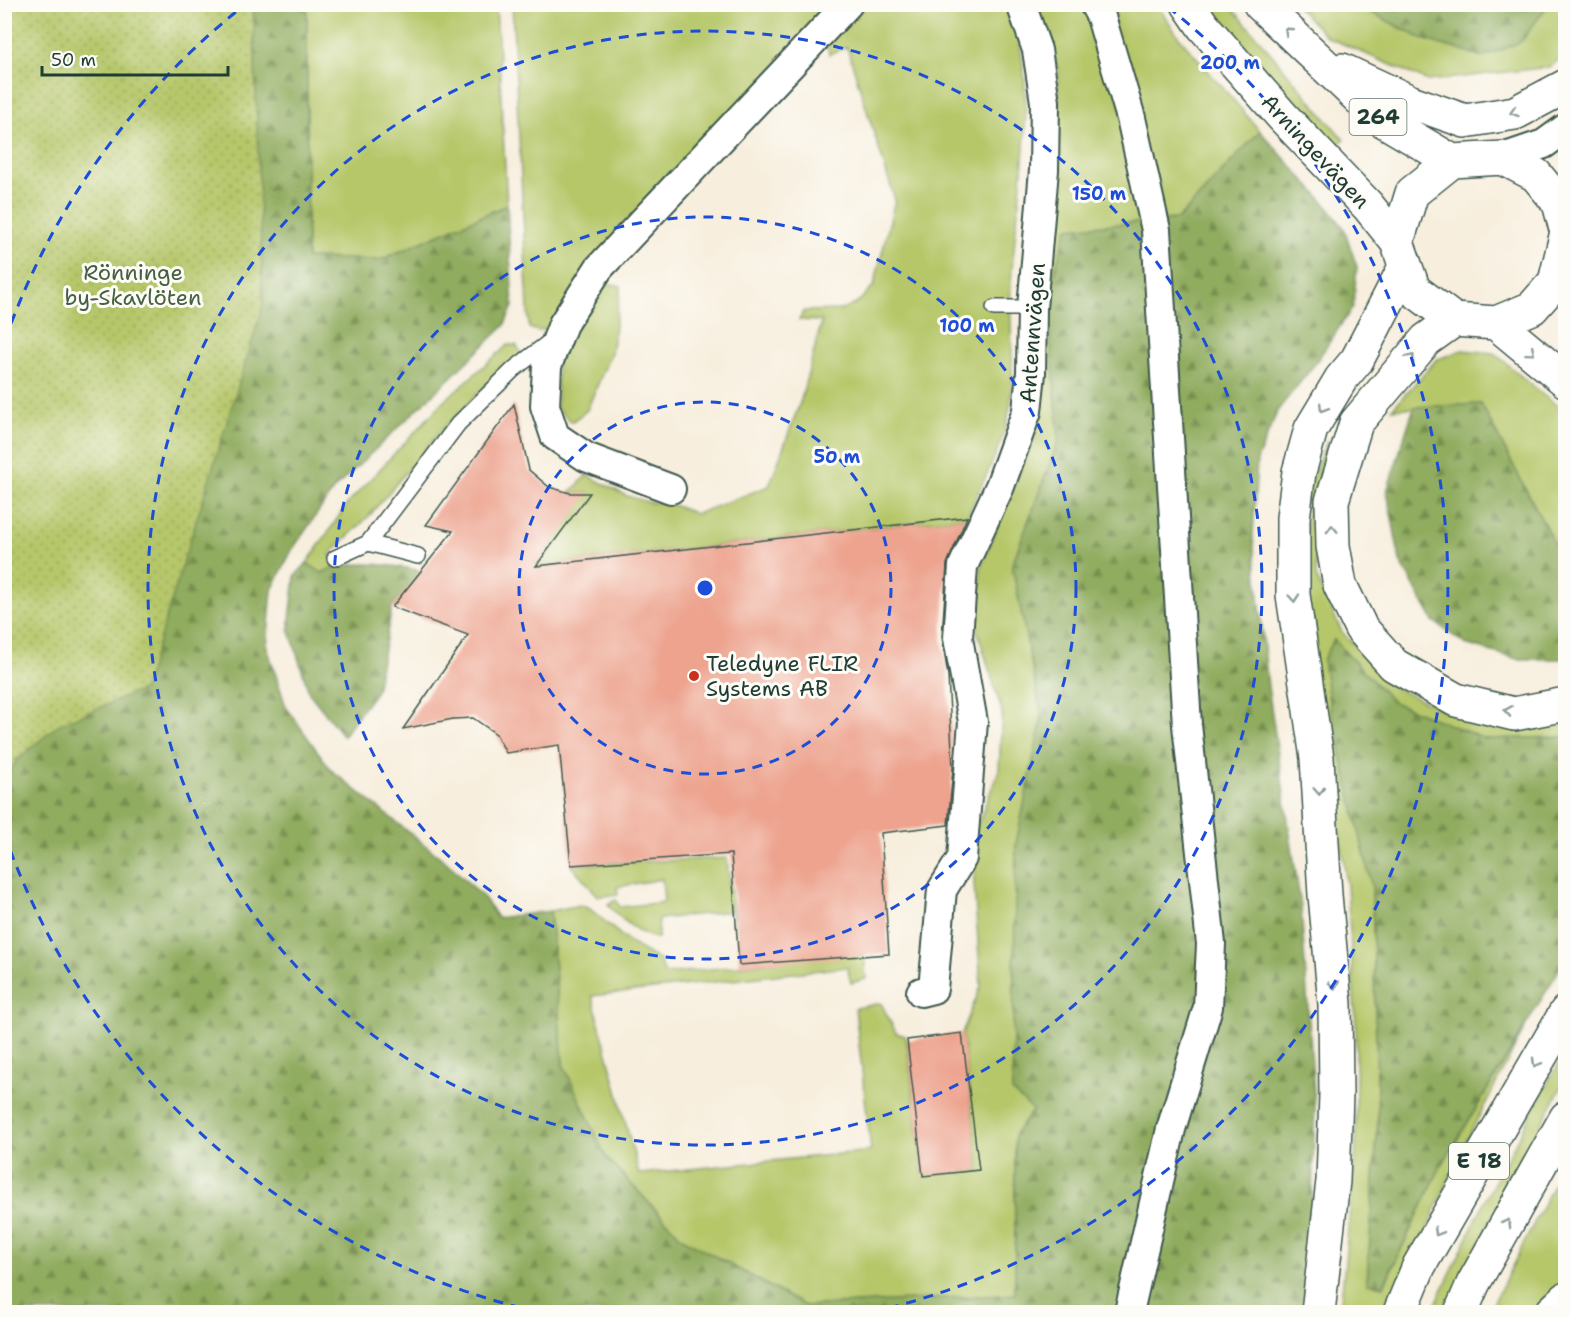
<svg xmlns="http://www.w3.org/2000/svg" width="1570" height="1317" viewBox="0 0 1570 1317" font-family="'Shantell Sans',sans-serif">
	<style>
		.grass { fill: #b6c76a; stroke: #6a824f; stroke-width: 1.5 }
		.forest { fill: url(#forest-firs); stroke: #587449; stroke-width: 1.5 }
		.park { fill: url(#park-dots); stroke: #6a824f; stroke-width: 1.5 }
		.building { fill: #eda38e }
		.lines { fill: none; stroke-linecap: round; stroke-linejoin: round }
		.service-casing { stroke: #3f584d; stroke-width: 18 }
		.minor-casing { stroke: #3f584d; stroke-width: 32 }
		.primary-casing { stroke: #3f584d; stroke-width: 36 }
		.motorway-casing { stroke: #3f584d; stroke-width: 36 }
		.service { stroke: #fff; stroke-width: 15 }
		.minor { stroke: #fff; stroke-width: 28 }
		.primary { stroke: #fff; stroke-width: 33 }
		.motorway { stroke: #fff; stroke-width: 33 }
		.oneway { stroke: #8f9e9a }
		.ring { fill: none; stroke: #1d4ed8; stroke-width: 3; stroke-dasharray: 10 8 }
		.poi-dot { fill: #c8321e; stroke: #fdfcf7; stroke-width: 2 }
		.labels { text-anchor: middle; stroke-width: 6; stroke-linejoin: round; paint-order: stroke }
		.shield { fill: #fdfcf7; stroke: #62766e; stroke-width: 1.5 }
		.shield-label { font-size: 21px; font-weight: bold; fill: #1f3d34 }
		.street-label { font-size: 22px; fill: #1f3d34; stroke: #fdfcf7 }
		.park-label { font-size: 22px; fill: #456042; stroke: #fdfcf7 }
		.poi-label { font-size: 22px; fill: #1f3d34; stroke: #fdfcf7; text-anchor: start }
		.centre { fill: #1d4ed8; stroke: #fdfcf7; stroke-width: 3 }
		.ring-label { font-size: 18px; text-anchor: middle; font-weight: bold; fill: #1d4ed8; stroke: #fdfcf7; stroke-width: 6; stroke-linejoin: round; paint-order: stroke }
	</style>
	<defs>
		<pattern id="forest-firs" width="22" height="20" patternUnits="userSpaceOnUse" patternTransform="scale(1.5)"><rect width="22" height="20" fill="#90ac5e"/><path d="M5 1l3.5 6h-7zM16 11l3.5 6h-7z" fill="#758d4e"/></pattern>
		<pattern id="park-dots" width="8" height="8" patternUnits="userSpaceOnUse" patternTransform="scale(1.5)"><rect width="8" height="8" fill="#b6c76a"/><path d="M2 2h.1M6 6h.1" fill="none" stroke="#93a358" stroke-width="1.8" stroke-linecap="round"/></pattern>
	</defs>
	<rect width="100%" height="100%" fill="#fdfcf7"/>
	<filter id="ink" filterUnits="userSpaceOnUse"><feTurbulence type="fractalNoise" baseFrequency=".0167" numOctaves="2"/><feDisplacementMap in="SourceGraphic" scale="12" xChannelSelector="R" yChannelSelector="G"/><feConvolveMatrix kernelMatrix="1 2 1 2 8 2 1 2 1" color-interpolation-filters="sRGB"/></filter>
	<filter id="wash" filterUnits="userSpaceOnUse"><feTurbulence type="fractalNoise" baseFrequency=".008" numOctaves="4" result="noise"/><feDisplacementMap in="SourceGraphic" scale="24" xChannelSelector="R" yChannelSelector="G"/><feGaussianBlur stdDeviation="1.35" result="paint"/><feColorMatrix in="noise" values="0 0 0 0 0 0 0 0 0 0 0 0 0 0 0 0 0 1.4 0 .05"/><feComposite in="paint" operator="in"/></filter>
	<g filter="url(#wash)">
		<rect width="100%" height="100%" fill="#f7eedd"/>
		<path class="grass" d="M307,5H496L507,205L380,260L307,258Z
			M512,5H828L551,328L538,331L529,328Z
			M860,5H1008C1043,91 1016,194 1011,284C1008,332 1019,382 1005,429C997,457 979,489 967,517L536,566L589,493H570L587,475L627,496L652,503L663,501L696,514L769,486L801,400L822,321L799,320L804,311L840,310L856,304L874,286L895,200L847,47L829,54L826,40Z
			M1037,5H1084L1115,82L1144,221L1047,298L1059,439L1012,565L1042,718L1016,844L1033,1110L1015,1134V1295L805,1306L682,1238L606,1157L563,1064L550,911L580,905L590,909L630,943L659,960L665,974L864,952L866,979L851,983L847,967L592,996L639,1174L871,1151L855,1008L881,1003L896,1033L906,1036L923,1175L979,1170L962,1033L981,986L974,884V834L999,770L1002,711L977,630L981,567L1037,430L1047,298L1060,186L1058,71Z
			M1103,5H1157L1179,37L1260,131L1178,219L1162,220Z
			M1210,5H1230L1344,140L1332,149Z
			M1296,5H1357L1538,18L1548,5H1565V55L1550,67L1428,81L1327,37Z
			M607,283L621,286L611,353L587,410L572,422L557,409V362L598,285Z
			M508,345H516L522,354L497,374L440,432L369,516L330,554L334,567L322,573L307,563L348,503L445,400Z
			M1462,350L1494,353L1543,395L1565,411V564L1481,404L1392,409L1436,360Z
			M1328,438L1316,499V576L1342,632L1395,688L1467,721L1531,728L1565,724V737L1485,739L1392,702L1334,640L1330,708L1372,887L1378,1120L1367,1283L1384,1286L1440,1168L1525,1028L1461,1151L1391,1312H1340L1356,1147V1029L1347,885L1326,736L1309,649L1306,492Z
			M727,858L734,926L732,911L659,919L658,938C643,938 617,916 608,904L616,900L620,907L664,902L662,879L617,887L618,895L598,896L571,865Z
			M1565,1051V1080L1499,1203L1447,1312H1432L1486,1198Z
			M1565,1162V1279L1535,1312H1489Z"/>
		<path class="forest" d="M5,5H307V258L380,260L507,205L513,306L504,326L334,489L292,550L272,590L267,647L286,707L331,770L450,865L485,899L497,918L550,911L563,1064L606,1157L682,1238L805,1306L1015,1294V1134L1033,1110L1012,1092L1016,844L1042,718L1012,565L1059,439L1047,298L1067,228L1178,219L1260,131L1323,201L1344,228L1357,267L1353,307L1314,365L1278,410L1257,460L1253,537L1268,687L1301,907L1315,1108L1309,1284L1303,1312H5Z
			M1357,5H1548L1521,42L1483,57L1422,39Z
			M1481,404L1565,564V659H1517L1465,644L1433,621L1400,561L1387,491L1414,407Z
			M307,563L322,573C353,558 390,565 422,571L392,607L376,691L343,736L309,693L289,628L295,576Z
			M1334,640L1393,702L1485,739L1565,737V960L1440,1168L1383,1286L1367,1283L1378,1120L1372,887L1330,708L1323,660Z"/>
		<path class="park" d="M5,4L253,5L263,306L144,689L58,725L16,761L5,781Z"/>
		<g id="blocks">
			<path class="building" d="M514,404L529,470L549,487L570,493H590L536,566L967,517L947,564L942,637L948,676L953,769L948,825L881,833L889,954L739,965L731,854L571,865L559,745L506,753L496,734L473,718L453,719L403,729L468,635L392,607L453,531L426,525Z
				M962,1033L979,1170L923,1176L907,1040Z"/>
		</g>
	</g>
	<g filter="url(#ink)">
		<use href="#blocks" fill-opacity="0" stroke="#3f584d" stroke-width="1.5"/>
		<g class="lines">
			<defs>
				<path id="service" d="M994,308H1032
					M368,543L418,556
					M335,558L368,543L458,424L514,369L552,340"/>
				<path id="minor" d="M1094,4L1101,17L1131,118L1156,230L1187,725L1211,944L1208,1007L1171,1129L1129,1312
					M1503,158L1544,144L1566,128
					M671,489L586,457L555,436L545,406L547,366L563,324L599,268L848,4
					M921,992L933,989L942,890L962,858L973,722L958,638L963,566L1000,486L1027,411L1031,373L1032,308L1044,170L1045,102L1037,50L1021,4"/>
				<path id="primary" d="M1188,4L1203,26L1283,117L1368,206L1397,242L1414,290L1454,320L1496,323L1532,308L1555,282L1566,236
					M1260,4L1381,119L1452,161L1503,158L1536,175L1559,203L1566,229
					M1342,70L1411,102L1465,121L1515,113L1566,86
					M1397,242L1412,193L1452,161
					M1496,323L1566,381"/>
				<path id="motorway" d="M1454,320L1426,340L1356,423L1332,501L1333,546L1340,585L1361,628L1394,665L1456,700L1514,714L1566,704
					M1318,1312L1333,1181L1336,1094L1335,1004L1325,895L1317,758L1293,595V518L1299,472L1311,429L1341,379L1357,360L1405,267
					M1400,1312L1419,1266L1566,1012
					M1461,1312L1473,1284L1566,1118
					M1552,1312L1566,1299"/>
			</defs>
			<use href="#service" class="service-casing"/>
			<use href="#minor" class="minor-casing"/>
			<use href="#primary" class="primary-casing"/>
			<use href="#motorway" class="motorway-casing"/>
			<use href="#service" class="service"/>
			<use href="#minor" class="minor"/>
			<use href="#primary" class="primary"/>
			<use href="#motorway" class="motorway"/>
		</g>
		<defs><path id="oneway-chevron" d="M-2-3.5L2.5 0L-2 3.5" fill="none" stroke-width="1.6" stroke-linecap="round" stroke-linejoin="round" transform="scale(1.5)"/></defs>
		<g class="oneway">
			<use href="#oneway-chevron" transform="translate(1288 31) rotate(-137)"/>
			<use href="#oneway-chevron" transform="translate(1514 112) rotate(162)"/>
			<use href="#oneway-chevron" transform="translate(1531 352) rotate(40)"/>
			<use href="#oneway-chevron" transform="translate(1411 358) rotate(-50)"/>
			<use href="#oneway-chevron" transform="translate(1323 408) rotate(122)"/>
			<use href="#oneway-chevron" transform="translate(1332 529) rotate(-92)"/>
			<use href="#oneway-chevron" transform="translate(1294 598) rotate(85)"/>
			<use href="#oneway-chevron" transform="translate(1508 711) rotate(-171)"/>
			<use href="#oneway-chevron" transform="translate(1319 791) rotate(87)"/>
			<use href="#oneway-chevron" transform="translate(1334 985) rotate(85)"/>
			<use href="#oneway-chevron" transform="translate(1536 1063) rotate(120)"/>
			<use href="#oneway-chevron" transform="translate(1507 1223) rotate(-61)"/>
			<use href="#oneway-chevron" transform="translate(1438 1232) rotate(120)"/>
		</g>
	</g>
	<g class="ring">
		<circle cx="705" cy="588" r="186"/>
		<circle cx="705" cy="588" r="371"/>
		<circle cx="705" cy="588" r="557"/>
		<path d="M538 1312A743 743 0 0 1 5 836M5 340A743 743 0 0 1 242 7M1168 7A743 743 0 0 1 872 1312"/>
	</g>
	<circle class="poi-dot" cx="694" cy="676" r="6"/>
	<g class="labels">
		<g class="shield">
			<rect x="1349.5" y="99" width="57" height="36" rx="4.5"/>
			<rect x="1449" y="1143" width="60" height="36" rx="4.5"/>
		</g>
		<g class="shield-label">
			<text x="1378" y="124">264</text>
			<text x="1479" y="1168">E 18</text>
		</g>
		<g class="street-label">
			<text transform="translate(1316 151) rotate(47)" y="8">Arningevägen</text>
			<text transform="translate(1032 333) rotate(-86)" y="8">Antennvägen</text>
		</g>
		<g class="park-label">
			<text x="133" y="280">Rönninge<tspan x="133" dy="25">by-Skavlöten</tspan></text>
		</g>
		<g class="poi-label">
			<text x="706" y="671">Teledyne FLIR<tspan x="706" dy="25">Systems AB</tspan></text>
		</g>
	</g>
	<circle cx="705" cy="588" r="9" class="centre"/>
	<g class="ring-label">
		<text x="1230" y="69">200 m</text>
		<text x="1099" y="200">150 m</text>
		<text x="967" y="332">100 m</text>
		<text x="837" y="463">50 m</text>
	</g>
	<rect width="1570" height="1317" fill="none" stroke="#fdfcf7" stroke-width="24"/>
	<path d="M42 66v9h186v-9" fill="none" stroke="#1f3d34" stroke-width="3"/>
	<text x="51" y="66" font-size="18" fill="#1f3d34" stroke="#fdfcf7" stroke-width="4.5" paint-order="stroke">50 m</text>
</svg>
